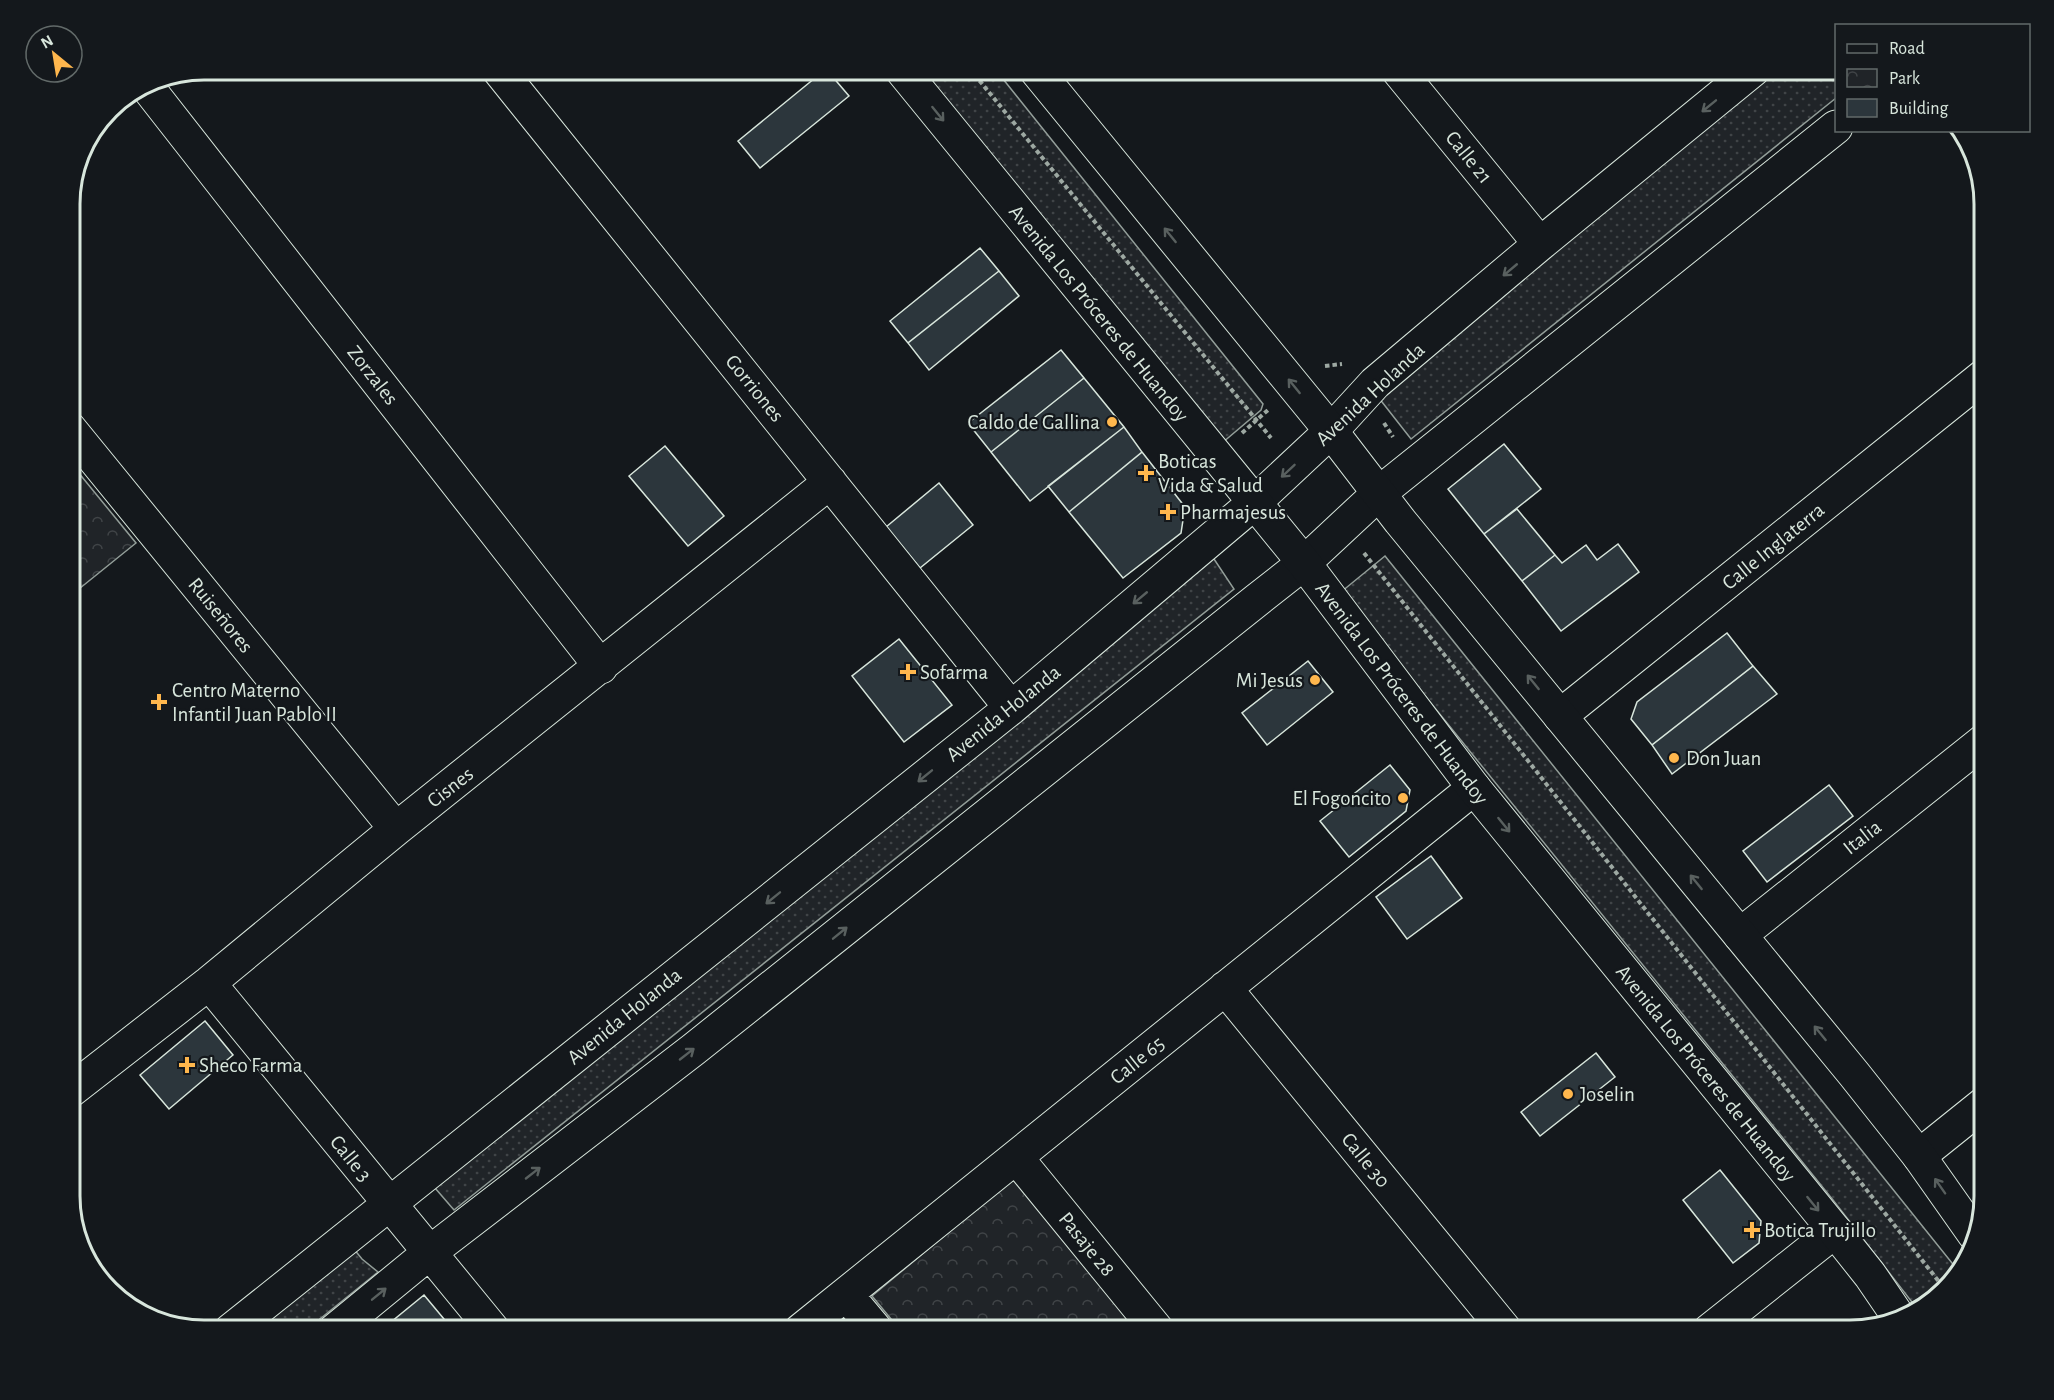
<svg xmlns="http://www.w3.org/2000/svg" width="2054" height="1400" viewBox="0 0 2054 1400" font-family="'Alegreya Sans',sans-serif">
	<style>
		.grass { fill: url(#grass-dots); stroke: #939e99; stroke-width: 1.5 }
		.park { fill: url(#park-crowns); stroke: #939e99; stroke-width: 1.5 }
		.building { fill: #2c363c; stroke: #d8e6dc; stroke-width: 1.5 }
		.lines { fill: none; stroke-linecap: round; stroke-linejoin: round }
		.minor-casing { stroke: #d8e6dc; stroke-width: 35 }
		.major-casing { stroke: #d8e6dc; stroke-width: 35 }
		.path { stroke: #9da8a2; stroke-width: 4; stroke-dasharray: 4.5 3; stroke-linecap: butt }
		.minor { stroke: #14181c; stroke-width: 33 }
		.major { stroke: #14181c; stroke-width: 33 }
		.oneway { stroke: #59605f }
		.poi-dot { fill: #ffb74d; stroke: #14181c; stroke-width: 2 }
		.labels { text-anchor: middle; stroke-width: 4.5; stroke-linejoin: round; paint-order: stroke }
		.street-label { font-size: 21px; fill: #d8e6dc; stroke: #14181c }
		.poi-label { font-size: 21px; fill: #d8e6dc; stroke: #14181c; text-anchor: start }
		.rim { fill: none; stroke: #d8e6dc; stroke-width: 3 }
	</style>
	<defs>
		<pattern id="grass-dots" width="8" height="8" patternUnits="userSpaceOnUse" patternTransform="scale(1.5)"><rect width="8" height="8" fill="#202428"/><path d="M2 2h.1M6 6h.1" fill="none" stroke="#404447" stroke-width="1.8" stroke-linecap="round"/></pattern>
		<pattern id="park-crowns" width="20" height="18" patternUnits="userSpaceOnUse" patternTransform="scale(1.5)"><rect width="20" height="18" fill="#202428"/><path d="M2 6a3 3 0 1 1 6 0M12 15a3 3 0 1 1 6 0" fill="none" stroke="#404447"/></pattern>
	</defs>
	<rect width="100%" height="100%" fill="#14181c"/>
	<path class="grass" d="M920,69H995L1263,404L1261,410L1222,443Z
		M1780,69H1836V98L1411,439L1375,393Z
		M1212,556L1234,589L454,1210L429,1181Z
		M1385,556L1960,1273L1918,1310L1833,1200L1341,592Z
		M349,1243L362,1259L378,1272L305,1331H242Z"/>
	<path class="park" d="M69,461L136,543L69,597Z
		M1018,1174L1143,1331H901L872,1296Z"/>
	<path class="building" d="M826,69L849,96L760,168L738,141Z
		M980,248L999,271L908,343L890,321Z
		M999,271L1019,296L929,370L908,343Z
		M1061,350L1084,378L991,452L968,423Z
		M1084,378L1124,427L1030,501L991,452Z
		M1124,427L1142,452L1069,512L1048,486Z
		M1504,444L1541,489L1484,534L1448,489Z
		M665,446L724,516L688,546L629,476Z
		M1142,452L1185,507L1181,533L1123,578L1069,512Z
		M939,483L973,525L920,568L886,527Z
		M1517,509L1555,555L1522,581L1484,534Z
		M1618,544L1639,572L1561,631L1522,581L1555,555L1562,563L1586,545L1597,560Z
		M1727,633L1753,666L1652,745L1631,719L1637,702Z
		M899,639L952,705L904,742L852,676Z
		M1308,661L1333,692L1267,745L1242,713Z
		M1753,666L1777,694L1672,774L1652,745Z
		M1390,765L1410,790L1406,811L1349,857L1320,821Z
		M1829,785L1853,816L1767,882L1743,851Z
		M1431,856L1462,898L1407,939L1376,897Z
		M205,1021L233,1055L169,1109L140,1075Z
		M1596,1053L1615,1077L1540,1136L1521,1112Z
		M1720,1170L1761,1221L1759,1243L1733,1263L1683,1200Z
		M424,1295L454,1331H380Z"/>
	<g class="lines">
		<defs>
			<path id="minor" d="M498,69L1011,708
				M1397,69L1540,244
				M145,84L601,667
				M69,428L396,829
				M1560,716L1985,375
				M1740,935L1985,740
				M209,983L494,1331
				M1225,988L1506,1331
				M69,1092L209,983L396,829L830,482
				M1919,1156L1985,1103
				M1016,1157L1158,1331
				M846,1294L877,1331
				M230,1331L1011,708L1254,503L1331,431L1375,383L1540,244L1754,69
				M334,1331L429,1253L694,1049L1257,600L1304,563L1378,494L1836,127
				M800,1331L1474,788
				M1709,1331L1835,1231"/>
			<path id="major" d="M901,69L1304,563L1474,788L1835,1231L1870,1275L1900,1319
				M1035,69L1331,431L1400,521L1854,1074L1919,1156L1974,1234"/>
		</defs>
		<use href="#minor" class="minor-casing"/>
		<use href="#major" class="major-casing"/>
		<path class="path" d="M970,69L1271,438
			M1325,366L1342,364
			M1384,423L1393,437
			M1242,433L1268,410
			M1364,553L1944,1288"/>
		<use href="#minor" class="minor"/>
		<use href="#major" class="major"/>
	</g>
	<defs><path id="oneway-shaft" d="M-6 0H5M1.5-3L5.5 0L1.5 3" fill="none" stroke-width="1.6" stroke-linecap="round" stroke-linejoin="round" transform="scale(1.5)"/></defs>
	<g class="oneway">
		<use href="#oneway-shaft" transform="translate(1709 106) rotate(141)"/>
		<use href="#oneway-shaft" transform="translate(938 114) rotate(51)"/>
		<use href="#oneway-shaft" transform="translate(1170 235) rotate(-129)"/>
		<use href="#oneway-shaft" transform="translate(1510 270) rotate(140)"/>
		<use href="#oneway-shaft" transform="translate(1294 386) rotate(-129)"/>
		<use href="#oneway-shaft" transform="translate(1288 471) rotate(137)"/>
		<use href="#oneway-shaft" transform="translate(1140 598) rotate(140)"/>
		<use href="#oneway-shaft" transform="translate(1533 682) rotate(-129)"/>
		<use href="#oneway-shaft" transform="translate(925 776) rotate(141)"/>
		<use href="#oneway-shaft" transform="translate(1504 825) rotate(51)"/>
		<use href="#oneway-shaft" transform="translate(1696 882) rotate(-129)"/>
		<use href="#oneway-shaft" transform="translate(773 898) rotate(141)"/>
		<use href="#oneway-shaft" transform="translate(840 933) rotate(-39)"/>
		<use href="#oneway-shaft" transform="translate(1820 1033) rotate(-129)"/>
		<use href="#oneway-shaft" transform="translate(687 1054) rotate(-38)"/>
		<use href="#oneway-shaft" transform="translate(533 1173) rotate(-38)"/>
		<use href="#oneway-shaft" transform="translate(1940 1186) rotate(-125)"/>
		<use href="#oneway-shaft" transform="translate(1813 1204) rotate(51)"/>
		<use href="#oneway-shaft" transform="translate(379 1294) rotate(-39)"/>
	</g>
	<g class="poi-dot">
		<circle cx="1112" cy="422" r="6"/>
		<path d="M1143 464h6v6h6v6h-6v6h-6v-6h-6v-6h6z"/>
		<path d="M1165 503h6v6h6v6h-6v6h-6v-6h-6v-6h6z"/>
		<path d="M905 663h6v6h6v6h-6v6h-6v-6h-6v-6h6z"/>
		<circle cx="1315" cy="680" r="6"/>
		<path d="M156 693h6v6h6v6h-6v6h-6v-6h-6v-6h6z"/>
		<circle cx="1674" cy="758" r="6"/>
		<circle cx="1403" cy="798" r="6"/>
		<path d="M184 1056h6v6h6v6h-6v6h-6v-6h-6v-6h6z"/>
		<circle cx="1568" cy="1094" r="6"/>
		<path d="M1749 1221h6v6h6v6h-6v6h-6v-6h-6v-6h6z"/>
	</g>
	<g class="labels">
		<g class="street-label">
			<text transform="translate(1469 157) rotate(51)" y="7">Calle 21</text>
			<text transform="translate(1099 313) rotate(51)" y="7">Avenida Los Próceres de Huandoy</text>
			<text transform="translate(373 375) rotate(52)" y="7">Zorzales</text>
			<text transform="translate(755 388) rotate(51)" y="7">Gorriones</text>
			<text transform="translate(1370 394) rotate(-43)" y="7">Avenida Holanda</text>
			<text transform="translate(1773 546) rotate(-39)" y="7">Calle Inglaterra</text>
			<text transform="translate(221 615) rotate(51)" y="7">Ruiseñores</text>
			<text transform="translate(1402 693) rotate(53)" y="7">Avenida Los Próceres de Huandoy</text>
			<text transform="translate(1003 713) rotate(-39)" y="7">Avenida Holanda</text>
			<text transform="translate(450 787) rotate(-38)" y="7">Cisnes</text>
			<text transform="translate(1862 837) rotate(-38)" y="7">Italia</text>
			<text transform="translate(624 1016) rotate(-39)" y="7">Avenida Holanda</text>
			<text transform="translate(1137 1060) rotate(-39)" y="7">Calle 65</text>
			<text transform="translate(1706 1073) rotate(51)" y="7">Avenida Los Próceres de Huandoy</text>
			<text transform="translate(351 1158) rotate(51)" y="7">Calle 3</text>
			<text transform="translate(1366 1160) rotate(51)" y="7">Calle 30</text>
			<text transform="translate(1087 1244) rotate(51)" y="7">Pasaje 28</text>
		</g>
		<g class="poi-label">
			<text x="1100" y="429" text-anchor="end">Caldo de Gallina</text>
			<text x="1158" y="468">Boticas<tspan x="1158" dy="24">Vida &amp; Salud</tspan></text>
			<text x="1180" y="519">Pharmajesus</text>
			<text x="920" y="679">Sofarma</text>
			<text x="1303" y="687" text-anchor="end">Mi Jesus</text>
			<text x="172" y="697">Centro Materno<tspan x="172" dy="24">Infantil Juan Pablo II</tspan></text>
			<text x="1686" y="765">Don Juan</text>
			<text x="1391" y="805" text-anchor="end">El Fogoncito</text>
			<text x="199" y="1072">Sheco Farma</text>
			<text x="1580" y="1101">Joselin</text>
			<text x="1764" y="1237">Botica Trujillo</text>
		</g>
	</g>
	<path d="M0 0H2054V1400H0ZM204 80H1850A124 124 0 0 1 1974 204V1196A124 124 0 0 1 1850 1320H204A124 124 0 0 1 80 1196V204A124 124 0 0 1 204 80Z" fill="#14181c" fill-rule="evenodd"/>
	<path class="rim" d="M204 80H1850A124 124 0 0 1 1974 204V1196A124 124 0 0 1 1850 1320H204A124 124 0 0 1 80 1196V204A124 124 0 0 1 204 80Z"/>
	<rect x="1835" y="24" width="195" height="108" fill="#14181c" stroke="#626a69" stroke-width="1.5"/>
	<rect x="1847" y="44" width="30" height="9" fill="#14181c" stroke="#626a69" stroke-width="1.5"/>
	<text x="1889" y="54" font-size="18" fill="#d8e6dc">Road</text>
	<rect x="1847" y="69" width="30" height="18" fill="url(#park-crowns)" stroke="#626a69" stroke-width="1.5"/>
	<text x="1889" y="84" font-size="18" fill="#d8e6dc">Park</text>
	<rect x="1847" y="99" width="30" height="18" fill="#2c363c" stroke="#626a69" stroke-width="1.5"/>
	<text x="1889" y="114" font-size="18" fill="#d8e6dc">Building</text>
	<g transform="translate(54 54) rotate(330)"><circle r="28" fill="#14181c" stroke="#626a69" stroke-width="1.5"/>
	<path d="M0-4.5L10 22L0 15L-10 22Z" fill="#ffb74d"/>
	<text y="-9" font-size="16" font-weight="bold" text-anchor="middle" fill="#d8e6dc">N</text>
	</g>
</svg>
